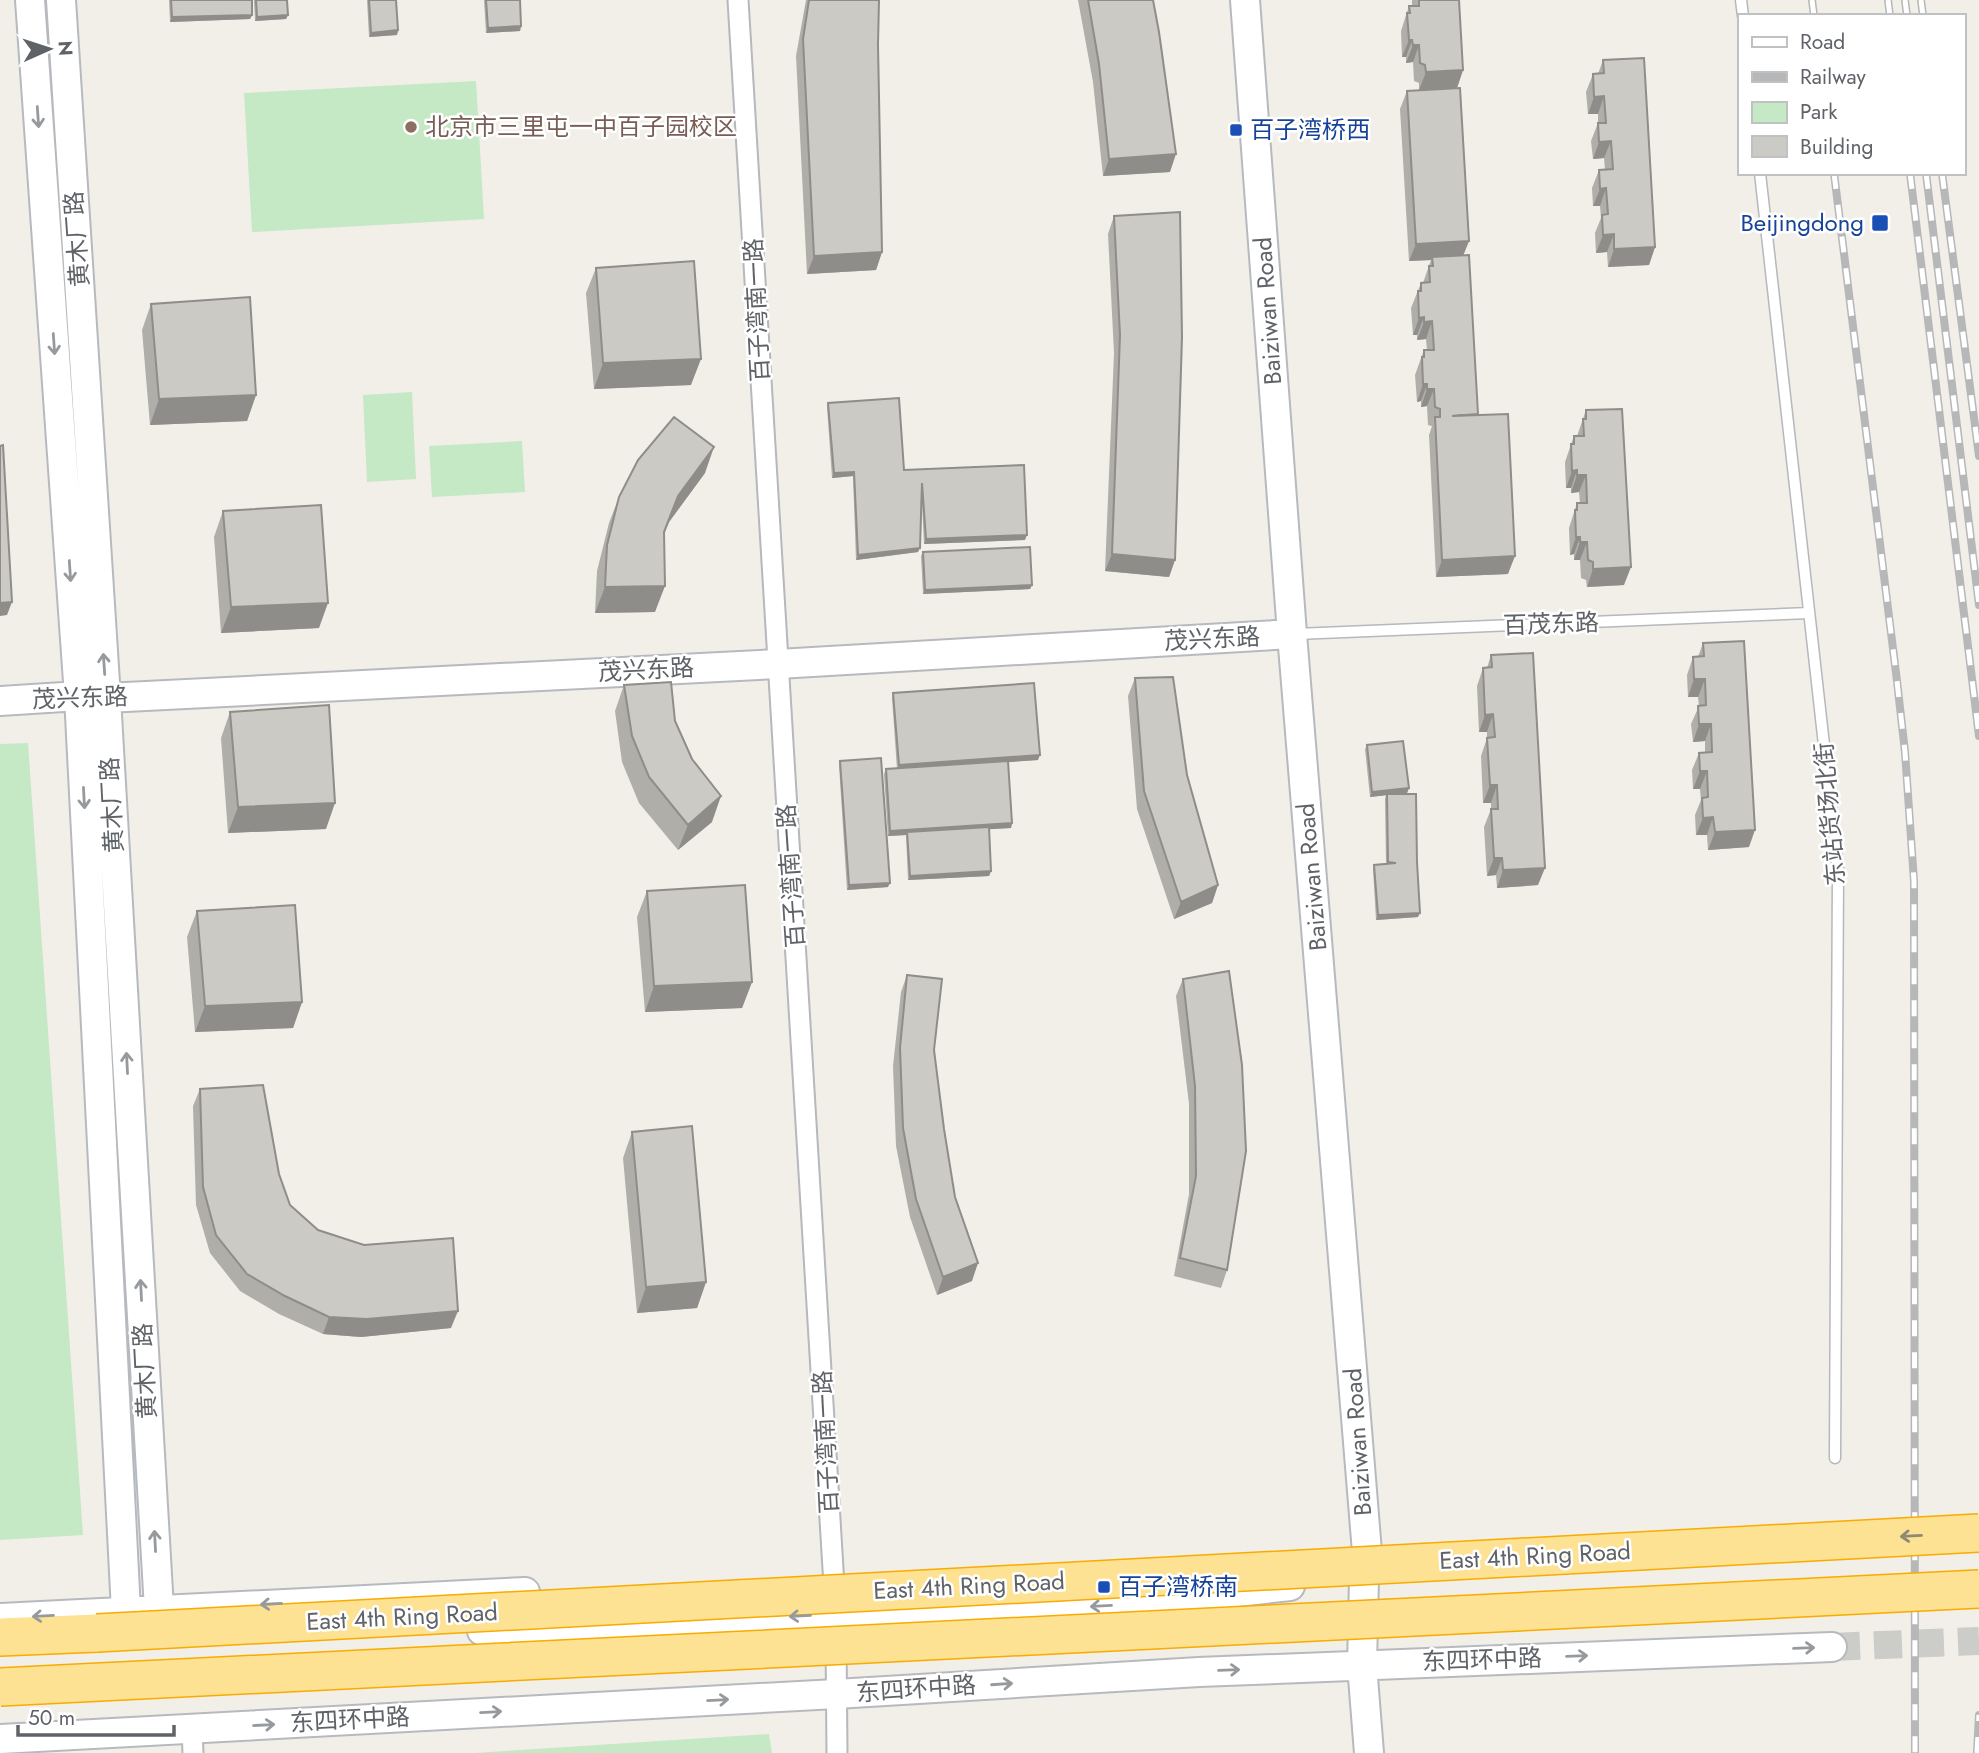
<svg xmlns="http://www.w3.org/2000/svg" width="1979" height="1753" viewBox="0 0 1979 1753" font-family="Jost,'Noto Sans SC',sans-serif">
	<style>
		.park { fill: #c5e8c5 }
		.lines { fill: none; stroke-linecap: round; stroke-linejoin: round }
		.secondary-tunnel { stroke: #ccccc8; stroke-width: 28; stroke-dasharray: 28 14; stroke-linecap: butt }
		.lane-casing { stroke: #b5b8bc; stroke-width: 13 }
		.street-casing { stroke: #b5b8bc; stroke-width: 23 }
		.secondary-casing { stroke: #b6babf; stroke-width: 32 }
		.highway-casing { stroke: #f9ab00; stroke-width: 40 }
		.lane { stroke: #fff; stroke-width: 10 }
		.street { stroke: #fff; stroke-width: 19 }
		.secondary { stroke: #fff; stroke-width: 28 }
		.highway { stroke: #fde293; stroke-width: 37 }
		.rail-casing { stroke: #b6b7b8; stroke-width: 8 }
		.rail { stroke: #fff; stroke-width: 5; stroke-dasharray: 16; stroke-linecap: butt }
		.highway-bridge-casing { stroke: #f9ab00; stroke-width: 40; stroke-linecap: butt }
		.highway-bridge { stroke: #fde293; stroke-width: 37 }
		.wall { fill: #afaea9 }
		.shaded-wall { fill: #8f8d8a }
		.building { fill: #cccac5; stroke: #8f8d8a; stroke-width: 2 }
		.oneway { stroke: #979a9d }
		.oneway2 { stroke: #8e8975 }
		.education-dot { fill: #8d6e63; stroke: #fff; stroke-width: 2.5 }
		.transit-dot { fill: #1a4fb4; stroke: #fff; stroke-width: 2.5 }
		.labels { text-anchor: middle; stroke-width: 5; stroke-linejoin: round; paint-order: stroke }
		.education-label { font-size: 24px; fill: #785e54; stroke: #fff; text-anchor: start }
		.transit-label { font-size: 24px; fill: #164399; stroke: #fff; text-anchor: start }
		.street-label { font-size: 24px; fill: #5f6368; stroke: #fff }
	</style>
	<rect width="100%" height="100%" fill="#f1efe8"/>
	<path class="park" d="M476,81L484,219L252,232L244,93Z
		M412,392L416,479L367,482L363,395Z
		M522,441L525,492L432,497L429,446Z
		M28,743L83,1535L0,1540V744Z
		M769,1734L772,1753H475Z"/>
	<g class="lines">
		<path class="secondary-tunnel" d="M1832,1647L1979,1641"/>
		<defs>
			<path id="lane" d="M1741,0L1743,16
				M1760,173L1838,870L1835,1458
				M1296,634L1809,613"/>
			<path id="street" d="M738,0L835,1602
				M836,1639L837,1753
				M192,1729L193,1753"/>
			<path id="secondary" d="M30,0L79,696L126,1611
				M61,0L106,698L159,1609
				M1245,0L1292,634L1367,1552L1364,1578L1362,1665L1369,1753
				M0,701L79,696L106,698L778,664L1292,634
				M0,1618L525,1592
				M482,1631L835,1615L1105,1607L1290,1586
				M0,1739L836,1694L1199,1672L1832,1647"/>
			<path id="highway" d="M0,1637L97,1633"/>
		</defs>
		<use href="#lane" class="lane-casing"/>
		<use href="#street" class="street-casing"/>
		<use href="#secondary" class="secondary-casing"/>
		<use href="#highway" class="highway-casing"/>
		<use href="#lane" class="lane"/>
		<use href="#street" class="street"/>
		<use href="#secondary" class="secondary"/>
		<use href="#highway" class="highway"/>
		<defs>
			<path id="rail" d="M1812,0L1814,16
				M1888,0L1890,16
				M1905,0L1907,16
				M1921,0L1923,16
				M1834,173L1897,681L1905,752L1914,881L1915,1753
				M1910,173L1979,736
				M1926,173L1979,605
				M1942,173L1979,456
				M1977,1753L1979,1715"/>
		</defs>
		<use href="#rail" class="rail-casing"/>
		<use href="#rail" class="rail"/>
		<defs>
			<path id="highway-bridge" d="M97,1633L1979,1533
				M0,1687L1979,1589"/>
		</defs>
		<use href="#highway-bridge" class="highway-bridge-casing"/>
		<use href="#highway-bridge" class="highway-bridge"/>
	</g>
	<path class="wall" d="M169,0H252V15L250,19L170,22Z
		M254,0H287L288,15L286,19L255,21Z
		M367,0H396L398,30L397,35L369,37Z
		M484,0H520L521,26L520,31L486,33Z
		M806,0H879L878,45L882,252L876,270L807,274L796,56Z
		M1078,0H1153L1170,172L1103,176L1093,82Z
		M1412,0H1459L1463,70L1457,88L1419,90V83L1414,81L1413,62L1406,63V57H1402L1401,31L1409,6H1412Z
		M1603,60L1655,247L1649,265L1608,267L1607,252L1596,253L1595,233L1601,218L1600,206H1593L1592,188L1599,170H1605L1604,158L1593,159L1591,141L1598,123V114H1588L1586,92L1593,74H1598Z
		M1407,91L1469,241L1463,256L1477,415L1508,574L1436,577L1429,435L1432,426L1428,425L1427,406L1421,407V401L1417,402L1415,375L1424,350H1427L1426,339L1417,340V335H1413L1411,308L1421,283H1423L1431,260L1409,261L1400,109Z
		M1114,216L1175,560L1169,577L1105,571L1114,353L1108,234Z
		M596,268L691,385L594,389L586,293Z
		M151,304L256,395L247,421L150,425L142,330Z
		M828,403L904,470L1025,540L924,544L922,501L918,552L856,560L853,476L832,478L827,407Z
		M1586,410L1624,585L1587,587L1586,580L1581,578L1580,560H1574V554L1570,555L1569,528L1577,503H1580L1579,492L1571,493V488H1566L1565,462L1574,436H1577Z
		M705,473L669,522L664,533L655,612L595,613L597,571L609,523L619,497Z
		M223,511L319,628L221,633L214,537Z
		M923,552L1032,585L1030,589L923,594L921,556Z
		M1703,643L1749,847L1708,850L1707,835H1696L1695,815L1701,800L1700,789H1693L1692,770L1699,753L1705,752V741L1693,742L1691,724L1699,706L1698,697H1688L1687,675L1693,657H1698Z
		M1491,655L1538,885L1497,888L1496,875L1487,876L1484,827L1491,809V803H1483L1481,756L1487,738V732H1479L1477,686L1483,668H1487Z
		M1135,678L1187,775L1218,885L1212,903L1174,919L1137,809L1128,696Z
		M624,685L675,721L712,822L678,850L639,803L622,762L615,711Z
		M893,693L1038,760L1008,762L1012,823L1011,828L989,829L991,871L989,876L908,880L906,835L888,836L884,774L886,769H897L892,698Z
		M230,712L326,829L228,833L221,738Z
		M1367,745L1409,788L1407,793L1398,794L1417,862L1418,917L1376,920L1373,869L1374,865L1386,864L1385,799L1386,795L1370,797L1365,749Z
		M840,761L888,887L847,890L839,765Z
		M647,891L752,982L742,1008L645,1012L637,917Z
		M197,911L302,1002L293,1028L195,1032L187,937Z
		M907,975L934,1050L944,1129L955,1197L972,1281L937,1295L910,1217L896,1146L893,1066L901,992Z
		M1183,979L1227,1270L1221,1288L1174,1276L1189,1194V1104L1176,996Z
		M200,1089L279,1174L290,1205L318,1230L451,1328L361,1337L323,1334L279,1314L240,1291L210,1253L196,1205L193,1106Z
		M632,1132L706,1282L697,1308L637,1313L623,1158Z"/>
	<path class="shaded-wall" d="M252,15L250,19L170,22L172,17Z
		M288,15L286,19L255,21L257,17Z
		M521,26L520,31L486,33L488,28Z
		M398,30L397,35L369,37L371,33Z
		M1409,40H1412L1406,57H1402Z
		M1413,45H1419L1413,62L1406,63Z
		M1463,70L1457,88L1419,90L1426,72Z
		M1604,96L1598,114H1588L1594,97Z
		M1611,141L1604,158L1593,159L1599,142Z
		M1176,154L1170,172L1103,176L1109,159Z
		M1606,188L1600,206H1593L1600,189Z
		M1614,234L1607,252L1596,253L1603,235Z
		M1469,241L1462,258L1432,257L1431,260L1409,261L1416,244Z
		M1655,247L1649,265L1608,267L1614,249Z
		M882,252L876,270L807,274L814,256Z
		M1424,317L1417,335H1413L1419,318Z
		M1432,321L1426,339L1417,340L1424,322Z
		M701,359L691,385L594,389L603,363Z
		M1423,384H1427L1421,401L1417,402Z
		M1427,389H1434L1427,406L1421,407Z
		M256,395L247,421L150,425L159,399Z
		M714,447L705,473L669,522L655,558L678,496Z
		M1577,470L1571,488H1566L1572,471Z
		M854,472L853,476L832,478L834,473Z
		M1577,475H1586L1579,492L1571,493Z
		M1027,535L1025,540L924,544L926,539Z
		M1576,537H1580L1574,554L1570,555Z
		M1580,542H1587L1580,560H1574Z
		M920,548L918,552L856,560L858,555Z
		M1112,554L1175,560L1169,577L1105,571Z
		M1515,556L1508,574L1436,577L1442,560Z
		M1631,567L1624,585L1587,587L1593,569Z
		M1032,585L1030,589L923,594L925,590Z
		M665,586L655,612L595,613L605,587Z
		M12,602L7,615L0,616V603Z
		M328,603L319,628L221,633L231,607Z
		M1694,679H1705L1698,697H1688Z
		M1493,714L1487,732H1479L1485,715Z
		M1699,724H1711L1705,741L1693,742Z
		M1040,755L1038,760L897,770L899,765Z
		M1700,771H1707L1700,789H1693Z
		M1490,785H1497L1491,803H1483Z
		M1409,788L1407,793L1370,797L1372,792Z
		M721,796L712,822L678,850L688,825Z
		M335,803L326,829L228,833L238,807Z
		M1713,817L1707,835H1696L1703,818Z
		M1012,823L1011,828L907,834V832L906,835L888,836L890,831Z
		M1755,830L1749,847L1708,850L1715,832Z
		M1494,858H1502L1496,875L1487,876Z
		M1545,868L1538,885L1497,888L1503,870Z
		M991,871L989,876L908,880L910,876Z
		M890,883L888,887L847,890L849,885Z
		M1218,885L1212,903L1174,919L1181,902Z
		M1420,913L1418,917L1376,920L1378,915Z
		M752,982L742,1008L645,1012L654,986Z
		M302,1002L293,1028L195,1032L205,1006Z
		M978,1263L972,1281L937,1295L943,1277Z
		M706,1282L697,1308L637,1313L646,1287Z
		M458,1311L451,1328L361,1337L323,1334L329,1317Z"/>
	<path class="building" d="M171,0H252V15L172,17Z
		M256,0H287L288,15L257,17Z
		M369,0H396L398,30L371,33Z
		M486,0H520L521,26L488,28Z
		M809,0H879L878,45L882,252L814,256L803,39Z
		M1088,0H1153L1159,32L1176,154L1109,159L1099,64Z
		M1419,0H1459L1463,70L1426,72L1425,65L1420,63L1419,45H1413L1412,40H1409L1407,13H1410L1409,6H1419Z
		M1644,58L1655,247L1614,249V234L1603,235L1602,215L1608,214L1606,188L1600,189L1599,170L1613,169L1611,141L1599,142L1598,123H1606L1604,96L1594,97L1593,74L1604,73L1603,60Z
		M1460,88L1469,241L1416,244L1407,91Z
		M1180,212L1182,337L1175,560L1112,554L1120,335L1114,216Z
		M1469,255L1478,414L1452,416L1508,414L1515,556L1442,560L1435,417H1440V409L1435,407L1434,389H1427V384H1423L1422,357H1424V350H1434L1432,321L1424,322V317L1419,318L1418,291H1421V283L1430,282L1429,266H1433L1432,257Z
		M694,261L701,359L603,363L596,268Z
		M250,297L256,395L159,399L151,304Z
		M899,398L904,470L1024,465L1027,535L926,539L922,483L920,548L858,555L854,472L834,473L828,403Z
		M1622,409L1631,567L1593,569V562L1588,560L1587,542H1580V537H1576L1575,510H1577V503H1587L1586,475H1577V470L1572,471L1571,444H1574V436H1584L1583,419H1586V410Z
		M674,417L714,447L678,496L664,532L665,586L605,587L607,545L619,497L638,460Z
		M3,445L12,602L0,603V446Z
		M321,505L328,603L231,607L223,511Z
		M1030,547L1032,585L925,590L923,552Z
		M1744,641L1755,830L1715,832L1713,817L1703,818L1702,798L1708,797L1707,771H1700L1699,753L1712,752L1711,724H1699L1698,706L1706,705L1705,679H1694L1693,657L1704,656L1703,643Z
		M1533,653L1545,868L1503,870L1502,858H1494L1491,809H1498L1497,785H1490L1487,738L1495,737L1493,714L1485,715L1483,668L1492,667L1491,655Z
		M1173,677L1187,775L1218,885L1181,902L1144,791L1135,678Z
		M671,682L675,721L692,759L721,796L688,825L649,777L632,736L624,685Z
		M1034,683L1040,755L899,765L893,693Z
		M329,705L335,803L238,807L230,712Z
		M1403,741L1409,788L1372,792L1367,745Z
		M881,758L890,883L849,885L840,761Z
		M1008,761L1012,823L890,831L886,769Z
		M1387,794H1416L1417,862L1420,913L1378,915L1374,865L1396,863L1388,862Z
		M989,827L991,871L910,876L907,832Z
		M745,885L752,982L654,986L647,891Z
		M295,905L302,1002L205,1006L197,911Z
		M1229,971L1242,1065L1246,1151L1227,1270L1180,1258L1196,1176L1195,1086L1183,979Z
		M907,975L942,979L934,1050L944,1129L955,1197L978,1263L943,1277L916,1199L903,1128L900,1048Z
		M263,1085L279,1174L290,1205L318,1230L364,1245L453,1238L458,1311L367,1319L329,1317L285,1296L247,1274L216,1235L203,1187L200,1089Z
		M692,1126L706,1282L646,1287L632,1132Z"/>
	<defs><path id="oneway-shaft" d="M-6 0H5M1.5-3L5.5 0L1.5 3" fill="none" stroke-width="1.6" stroke-linecap="round" stroke-linejoin="round" transform="scale(1.75)"/></defs>
	<g class="oneway">
		<use href="#oneway-shaft" transform="translate(38 117) rotate(86)"/>
		<use href="#oneway-shaft" transform="translate(54 344) rotate(86)"/>
		<use href="#oneway-shaft" transform="translate(70 571) rotate(86)"/>
		<use href="#oneway-shaft" transform="translate(104 664) rotate(-94)"/>
		<use href="#oneway-shaft" transform="translate(84 798) rotate(87)"/>
		<use href="#oneway-shaft" transform="translate(127 1063) rotate(-93)"/>
		<use href="#oneway-shaft" transform="translate(141 1290) rotate(-93)"/>
		<use href="#oneway-shaft" transform="translate(155 1541) rotate(-93)"/>
		<use href="#oneway-shaft" transform="translate(271 1604) rotate(177)"/>
		<use href="#oneway-shaft" transform="translate(1101 1606) rotate(177)"/>
		<use href="#oneway-shaft" transform="translate(43 1616) rotate(177)"/>
		<use href="#oneway-shaft" transform="translate(800 1616) rotate(177)"/>
		<use href="#oneway-shaft" transform="translate(1804 1648) rotate(-2)"/>
		<use href="#oneway-shaft" transform="translate(1577 1656) rotate(-2)"/>
		<use href="#oneway-shaft" transform="translate(1229 1670) rotate(-2)"/>
		<use href="#oneway-shaft" transform="translate(1002 1684) rotate(-4)"/>
		<use href="#oneway-shaft" transform="translate(718 1700) rotate(-3)"/>
		<use href="#oneway-shaft" transform="translate(491 1712) rotate(-3)"/>
		<use href="#oneway-shaft" transform="translate(264 1725) rotate(-3)"/>
	</g>
	<use class="oneway2" href="#oneway-shaft" transform="translate(1911 1536) rotate(177)"/>
	<circle class="education-dot" cx="411" cy="127" r="7"/>
	<g class="transit-dot">
		<rect x="1229" y="123" width="14" height="14" rx="3.5"/>
		<rect x="1871" y="214" width="18" height="18" rx="3.5"/>
		<rect x="1097" y="1580" width="14" height="14" rx="3.5"/>
	</g>
	<g class="labels">
		<g class="education-label">
			<text x="425" y="135">北京市三里屯一中百子园校区</text>
		</g>
		<g class="transit-label">
			<text x="1250" y="138">百子湾桥西</text>
			<text x="1864" y="231" text-anchor="end">Beijingdong</text>
			<text x="1118" y="1595">百子湾桥南</text>
		</g>
		<g class="street-label">
			<text transform="translate(77 239) rotate(-94)" y="8">黄木厂路</text>
			<text transform="translate(757 310) rotate(-93)" y="8">百子湾南一路</text>
			<text transform="translate(1268 311) rotate(-94)" y="8">Baiziwan Road</text>
			<text transform="translate(1551 624) rotate(-2)" y="8">百茂东路</text>
			<text transform="translate(1212 639) rotate(-3)" y="8">茂兴东路</text>
			<text transform="translate(646 670) rotate(-3)" y="8">茂兴东路</text>
			<text transform="translate(80 698) rotate(-2)" y="8">茂兴东路</text>
			<text transform="translate(112 805) rotate(-93)" y="8">黄木厂路</text>
			<text transform="translate(1830 814) rotate(-95)" y="8">东站货场北街</text>
			<text transform="translate(791 876) rotate(-94)" y="8">百子湾南一路</text>
			<text transform="translate(1312 877) rotate(-95)" y="8">Baiziwan Road</text>
			<text transform="translate(145 1371) rotate(-93)" y="8">黄木厂路</text>
			<text transform="translate(826 1442) rotate(-93)" y="8">百子湾南一路</text>
			<text transform="translate(1358 1442) rotate(-94)" y="8">Baiziwan Road</text>
			<text transform="translate(1535 1556) rotate(-3)" y="8">East 4th Ring Road</text>
			<text transform="translate(969 1586) rotate(-3)" y="8">East 4th Ring Road</text>
			<text transform="translate(402 1617) rotate(-3)" y="8">East 4th Ring Road</text>
			<text transform="translate(1482 1660) rotate(-2)" y="8">东四环中路</text>
			<text transform="translate(916 1689) rotate(-4)" y="8">东四环中路</text>
			<text transform="translate(350 1720) rotate(-3)" y="8">东四环中路</text>
		</g>
	</g>
	<rect x="1738" y="14" width="228" height="161" fill="#ffffff" stroke="#bfc1c3" stroke-width="2"/>
	<rect x="1752" y="37" width="35" height="10" fill="#ffffff" stroke="#bfc1c3" stroke-width="2"/>
	<text x="1800" y="49" font-size="21" fill="#5f6368">Road</text>
	<rect x="1752" y="72" width="35" height="10" fill="#b6b7b8" stroke="#bfc1c3" stroke-width="2"/>
	<text x="1800" y="84" font-size="21" fill="#5f6368">Railway</text>
	<rect x="1752" y="102" width="35" height="21" fill="#c5e8c5" stroke="#bfc1c3" stroke-width="2"/>
	<text x="1800" y="119" font-size="21" fill="#5f6368">Park</text>
	<rect x="1752" y="136" width="35" height="21" fill="#cccac5" stroke="#bfc1c3" stroke-width="2"/>
	<text x="1800" y="154" font-size="21" fill="#5f6368">Building</text>
	<g transform="translate(49 49) rotate(87)" stroke="#ffffff" stroke-width="5" paint-order="stroke">
	<path d="M0-5L12 26L0 18L-12 26Z" fill="#5f6368"/>
	<text y="-10" font-size="19" font-weight="bold" text-anchor="middle" fill="#5f6368">N</text>
	</g>
	<path d="M18 1725v10h156v-10" fill="none" stroke="#5f6368" stroke-width="3.5"/>
	<text x="28" y="1725" font-size="21" fill="#5f6368" stroke="#ffffff" stroke-width="5" paint-order="stroke">50 m</text>
</svg>
